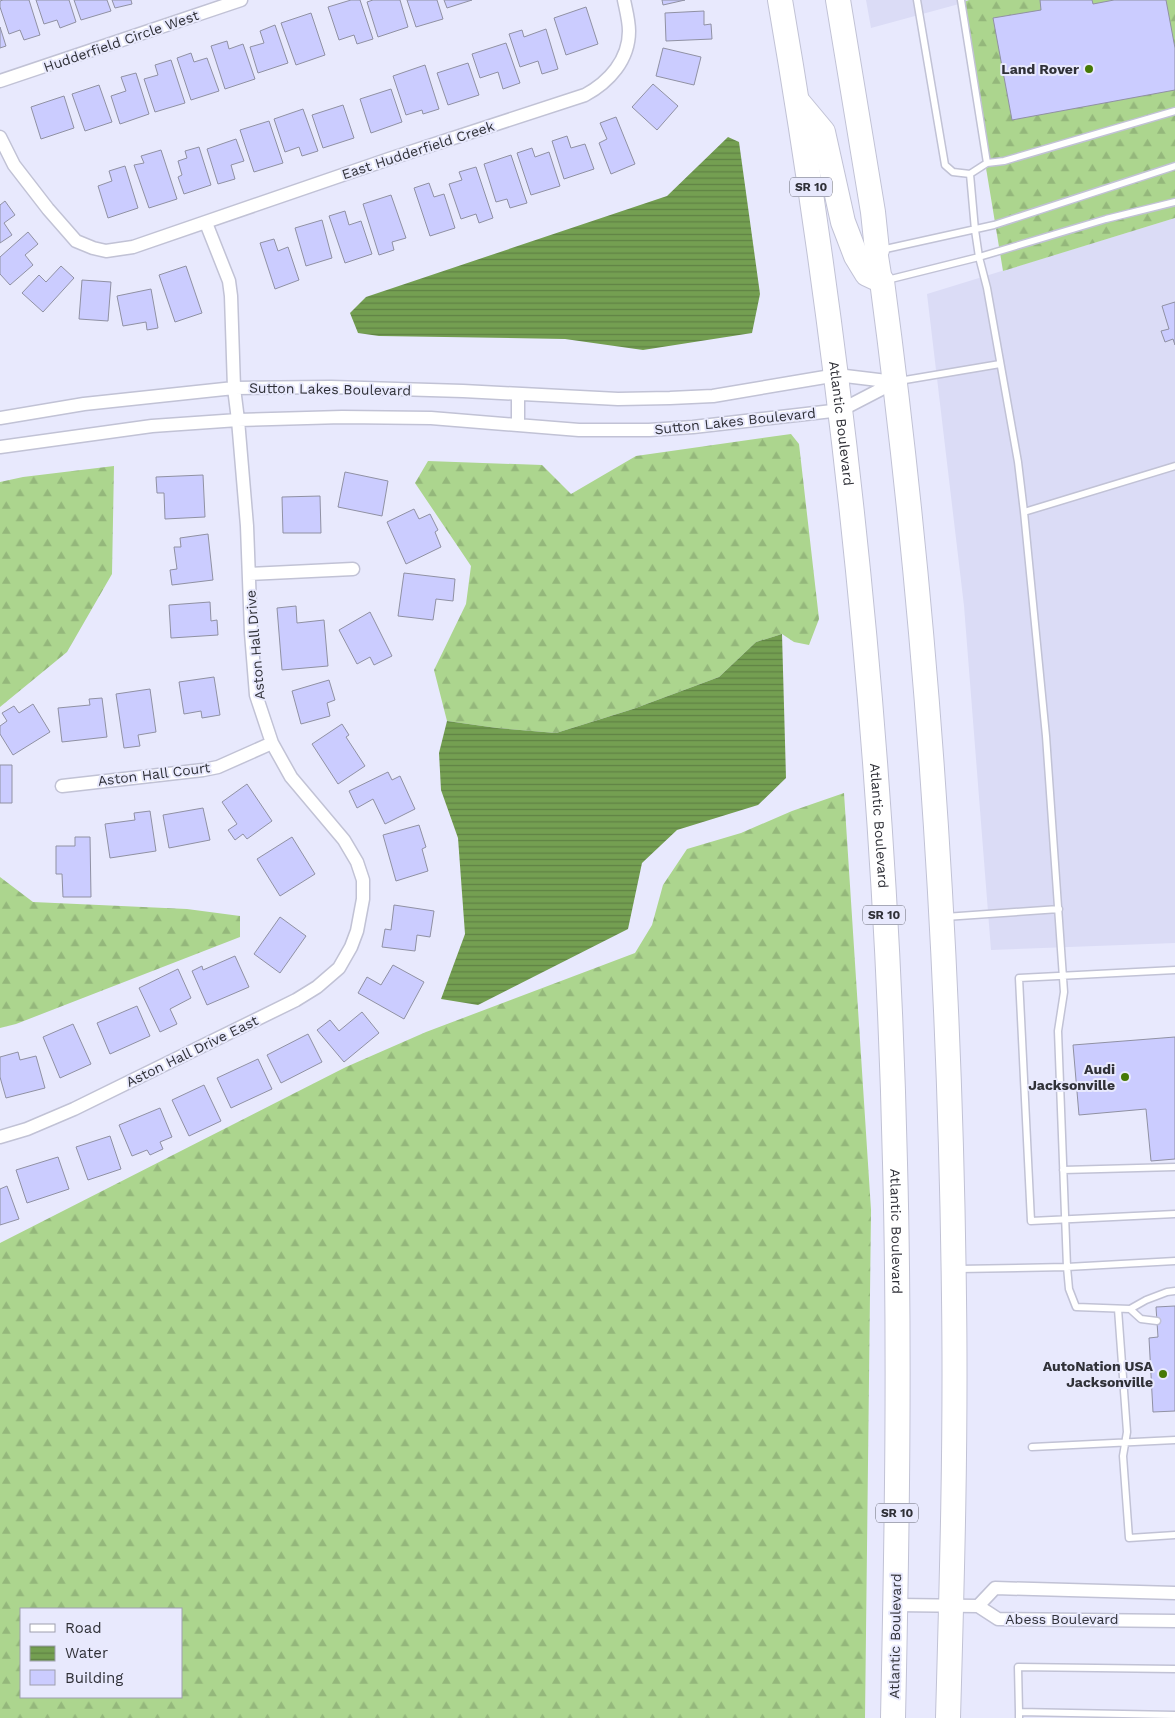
<svg xmlns="http://www.w3.org/2000/svg" width="1175" height="1718" viewBox="0 0 1175 1718" font-family="'Work Sans',sans-serif">
	<style>
		.built { fill: #dbdcf6 }
		.forest { fill: url(#forest-firs); fill-rule: evenodd }
		.water { fill: url(#water-rules) }
		.building { fill: #cbccff; stroke: #9091a3 }
		.lines { fill: none; stroke-linecap: round; stroke-linejoin: round }
		.lane-casing { stroke: #c1c2d5; stroke-width: 9 }
		.street-casing { stroke: #c1c2d5; stroke-width: 15 }
		.primary-casing { stroke: #c1c2d5; stroke-width: 22 }
		.highway-casing { stroke: #c1c2d5; stroke-width: 26 }
		.lane { stroke: #fff; stroke-width: 6 }
		.street { stroke: #fff; stroke-width: 12 }
		.primary { stroke: #fff; stroke-width: 20 }
		.highway { stroke: #fff; stroke-width: 24 }
		.poi-dot { fill: #467905; stroke: #e8e9fd; stroke-width: 2 }
		.labels { text-anchor: middle; stroke-width: 4; stroke-linejoin: round; paint-order: stroke }
		.shield { fill: #e8e9fd; stroke: #676873; stroke-width: 1 }
		.shield-label { font-size: 12px; font-weight: bold; fill: #303138 }
		.street-label { font-size: 14px; fill: #303138; stroke: #e8e9fd }
		.poi-label { font-size: 14px; font-weight: bold; fill: #303138; stroke: #e8e9fd; text-anchor: end }
	</style>
	<defs>
		<pattern id="forest-firs" width="22" height="20" patternUnits="userSpaceOnUse" patternTransform="scale(1.25)"><rect width="22" height="20" fill="#acd58e"/><path d="M5 1l3.5 6h-7zM16 11l3.5 6h-7z" fill="#94b77b"/></pattern>
		<pattern id="water-rules" width="6" height="5" patternUnits="userSpaceOnUse" patternTransform="scale(1.25)"><rect width="6" height="5" fill="#749f51"/><path d="M0 2.5h6" fill="none" stroke="#608244"/></pattern>
	</defs>
	<rect width="100%" height="100%" fill="#e8e9fd"/>
	<path class="built" d="M866,0H969L959,4L871,28Z
		M1175,218V943L991,950L964,606L927,294Z"/>
	<path class="forest" d="M969,0H1175V218L1003,271L959,4Z
		M791,434L799,444L819,619L809,645L794,642L782,634L756,642L719,677L633,709L556,733L497,728L447,721L434,670L466,604L471,566L415,483L428,461L542,465L571,494L636,456Z
		M114,466L112,574L67,652L0,707V482L23,477Z
		M844,793L871,1210L865,1718H0V1243L346,1067L426,1032L635,953L652,925L663,885L687,849L741,833L792,811ZM21,1609H181V1697H21Z
		M0,877L33,902L187,909L240,916V937L16,1024L0,1028Z"/>
	<path class="water" d="M728,137L739,142L760,294L752,333L643,350L565,339L379,336L358,333L350,313L366,297L667,196Z
		M782,634L786,778L758,805L677,830L642,863L628,929L478,1005L441,999L465,934L458,838L441,790L439,753L447,721L497,728L556,733L633,709L719,677L756,642Z"/>
	<path class="building" d="M3,0H29L40,35L24,40L20,30L9,34L0,7V1Z
		M36,0H69L76,22L60,28L57,20L44,24Z
		M74,0H107L111,11L81,20Z
		M112,0H131L132,4L115,8Z
		M351,0H360L373,39L357,44L354,35L339,40L328,7Z
		M373,0H400L408,27L378,37L367,2Z
		M407,0H437L443,19L416,27Z
		M444,0H472L447,8Z
		M662,0H685L663,5Z
		M1040,0H1092L1093,4L1114,0H1166L1175,48V90L1012,120L993,18L1041,10Z
		M586,7L598,44L566,55L554,18Z
		M704,11V25L711,24L712,39L666,41L665,13Z
		M311,13L325,55L296,65L281,23Z
		M275,25L288,63L258,73L250,47L264,43L260,31Z
		M0,27L6,46L0,48Z
		M546,29L558,69L542,74L538,61L520,67L509,34L522,30L524,37Z
		M227,41L229,49L243,44L255,79L225,89L211,46Z
		M506,43L520,83L503,89L498,72L480,78L472,54Z
		M663,48L701,57L694,85L656,76Z
		M191,53L194,62L207,58L219,91L191,100L177,58Z
		M171,60L185,103L155,112L144,79L158,75L155,65Z
		M468,63L479,95L448,105L437,73Z
		M425,65L439,109L423,114L422,110L406,115L393,76Z
		M136,73L149,114L120,124L111,96L126,91L121,77Z
		M653,84L678,106L657,130L632,107Z
		M99,85L112,122L85,131L72,94Z
		M391,89L402,122L371,133L360,99Z
		M64,96L74,128L41,139L31,107Z
		M343,105L354,138L323,148L312,115Z
		M303,109L318,151L302,156L299,147L285,152L274,119Z
		M616,117L635,164L611,174L599,143L607,139L600,123Z
		M269,121L283,163L254,172L240,130Z
		M567,136L571,148L585,144L594,169L564,179L552,141Z
		M236,139L244,161L231,165L235,179L218,184L207,149Z
		M199,147L211,185L184,194L178,177L182,175L178,161L187,158L185,151Z
		M532,148L535,157L549,152L560,186L531,195L517,153Z
		M161,150L177,199L149,208L134,165L144,163L141,156Z
		M511,155L527,203L510,208L507,199L496,202L484,164Z
		M125,166L138,208L108,218L98,186L112,181L109,171Z
		M476,167L493,218L479,223L476,214L461,219L449,184L462,180L459,172Z
		M429,183L434,197L444,194L455,228L430,236L414,188Z
		M391,195L406,238L392,242L394,250L379,255L363,204Z
		M5,201L15,215L4,223L12,235L0,243V205Z
		M345,211L349,225L361,221L372,254L345,263L329,216Z
		M322,220L332,258L306,266L295,228Z
		M28,232L38,244L25,255L33,265L10,285L0,274V257Z
		M274,239L278,251L288,247L299,280L275,289L260,243Z
		M61,266L74,278L43,312L22,293L39,275L46,282Z
		M186,266L202,313L175,322L159,275Z
		M82,280L111,282L108,321L79,319Z
		M151,289L158,328L147,330L146,322L123,326L117,296Z
		M1175,302V345L1173,339L1165,342L1161,331L1169,329L1162,306Z
		M345,472L388,481L382,516L338,507Z
		M203,475L205,517L165,519L164,493H157L156,477Z
		M320,496L321,533H283L282,497Z
		M414,509L419,519L430,514L438,530L435,532L441,547L406,564L387,522Z
		M208,534L213,580L172,585L170,570L177,569L174,547H181L180,538Z
		M404,573L455,579L453,601L436,599L433,620L398,616Z
		M210,602L211,621L217,620L218,635L171,638L169,605Z
		M296,606L297,623L324,620L328,666L282,670L277,608Z
		M370,612L392,656L374,665L370,657L357,664L339,630Z
		M214,677L220,715L202,718L201,711L184,714L179,682Z
		M329,680L335,700L327,703L330,716L301,724L292,691Z
		M150,689L156,732L138,735L140,746L124,748L116,694Z
		M102,698L107,737L62,742L58,708L90,705L89,699Z
		M33,704L50,732L13,755L0,734V726L7,721L2,713L14,706L19,713Z
		M342,724L349,735L346,737L365,766L338,784L312,744Z
		M0,765H12V803H0Z
		M388,772L392,780L400,776L415,809L385,824L373,799L357,808L349,791Z
		M247,784L272,821L247,839L243,834L235,840L228,830L237,824L222,802Z
		M203,808L210,840L169,848L163,815Z
		M150,811L156,851L110,858L105,824L135,820L134,813Z
		M419,825L426,847L422,849L428,871L396,881L383,835Z
		M75,837H90L91,897H63L62,874H56V846H75Z
		M292,837L315,874L280,896L257,859Z
		M394,905L434,911L430,937L417,935L415,951L382,947L385,929L391,930Z
		M280,917L306,936L280,973L254,954Z
		M235,956L249,987L207,1005L192,971L202,966L203,970Z
		M393,965L424,982L404,1019L358,993L367,977L381,985Z
		M178,969L191,998L170,1009L177,1024L160,1032L139,988Z
		M137,1006L150,1036L110,1054L97,1023Z
		M362,1012L379,1033L344,1062L317,1030L330,1020L339,1031Z
		M73,1024L91,1064L60,1078L43,1037Z
		M308,1034L322,1062L281,1083L267,1055Z
		M1175,1037V1159L1151,1161L1146,1109L1079,1115L1073,1045Z
		M18,1052L20,1060L36,1056L45,1088L6,1098L0,1077V1057Z
		M258,1059L272,1089L231,1108L217,1078Z
		M204,1085L221,1121L189,1136L172,1100Z
		M160,1108L172,1137L160,1142L163,1149L150,1155L147,1150L132,1156L119,1125Z
		M110,1136L121,1169L88,1180L76,1147Z
		M58,1157L69,1189L27,1203L16,1170Z
		M7,1186L19,1219L0,1225V1189Z
		M1175,1306V1411L1153,1412L1149,1338L1158,1337L1156,1307Z"/>
	<g class="lines">
		<defs>
			<path id="lane" d="M917,0L945,165L953,172L970,174
				M961,0L987,163L970,174L975,230L979,257L987,288L1018,462L1024,512L1046,736L1064,992L1058,1031L1067,1267L1175,1261
				M987,163L1004,161L1175,111
				M881,250L994,225L1175,166
				M887,280L979,257L1106,219L1175,202
				M899,381L1000,364
				M1024,512L1175,466
				M945,917L1059,909
				M1175,970L1019,978L1031,1221L1175,1214
				M1063,1170L1175,1167
				M958,1269L1067,1267L1069,1289L1076,1307L1130,1309L1146,1300L1167,1292L1175,1291
				M1118,1309L1127,1432L1123,1456L1129,1538L1175,1535
				M1130,1309L1141,1319L1157,1321
				M1032,1447L1175,1440
				M1019,1712L1018,1667L1175,1669
				M1019,1718V1712L1175,1715"/>
			<path id="street" d="M0,81L241,0
				M0,137L14,165L48,209L76,241L93,248L106,251L133,247L389,159L585,95C609,82 629,60 629,31C629,21 626,10 624,0
				M518,394V425
				M0,418L84,404L234,388L331,387L463,391L618,399L670,398L713,396L837,375L895,382
				M0,447L152,426L238,420L342,417L431,418L579,430H649L693,427L841,410L895,382
				M249,574L353,569
				M62,786L203,770L218,767L272,743
				M0,1137L27,1129L74,1109L296,1000L317,987L339,968L351,947L357,931L363,899V880L357,862L344,840L291,777L272,743L256,695L251,633L247,526L238,420L234,388L231,296L229,281L206,223
				M896,1605L978,1606
				M978,1606L995,1588L1175,1593
				M978,1606L998,1619L1175,1621"/>
			<path id="primary" d="M877,250L882,281"/>
			<g id="highway">
				<path id="s1" d="M780,0C846,384 886,774 895,1163C900,1348 897,1533 893,1718"/>
				<path d="M838,0L873,212L877,250"/>
				<path d="M798,102L823,132L843,222L856,256L867,274L882,281C927,618 950,959 954,1298C956,1438 952,1578 948,1718"/>
			</g>
		</defs>
		<use href="#lane" class="lane-casing"/>
		<use href="#street" class="street-casing"/>
		<use href="#primary" class="primary-casing"/>
		<use href="#highway" class="highway-casing"/>
		<use href="#lane" class="lane"/>
		<use href="#street" class="street"/>
		<use href="#primary" class="primary"/>
		<use href="#highway" class="highway"/>
	</g>
	<g class="poi-dot">
		<circle cx="1089" cy="69" r="5"/>
		<circle cx="1125" cy="1077" r="5"/>
		<circle cx="1163" cy="1374" r="5"/>
	</g>
	<g class="labels">
		<g class="shield">
			<rect x="790" y="177.5" width="42" height="19" rx="4"/>
			<rect x="863" y="905.5" width="42" height="19" rx="4"/>
			<rect x="876" y="1503.5" width="42" height="19" rx="4"/>
		</g>
		<g class="shield-label">
			<text x="811" y="191">SR 10</text>
			<text x="884" y="919">SR 10</text>
			<text x="897" y="1517">SR 10</text>
		</g>
		<g class="street-label">
			<text transform="translate(121 41) rotate(-19)" y="5">Hudderfield Circle West</text>
			<text transform="translate(418 150) rotate(-18)" y="5">East Hudderfield Creek</text>
			<text transform="translate(330 389) rotate(1)" y="5">Sutton Lakes Boulevard</text>
			<text transform="translate(735 421) rotate(-6)" y="5">Sutton Lakes Boulevard</text>
			<text dy="5" stroke="none"><textPath href="#s1" startOffset="428">Atlantic Boulevard</textPath></text>
			<text transform="translate(255 645) rotate(-95)" y="5">Aston Hall Drive</text>
			<text transform="translate(154 774) rotate(-7)" y="5">Aston Hall Court</text>
			<text dy="5" stroke="none"><textPath href="#s1" startOffset="832">Atlantic Boulevard</textPath></text>
			<text transform="translate(192 1051) rotate(-26)" y="5">Aston Hall Drive East</text>
			<text dy="5" stroke="none"><textPath href="#s1" startOffset="1238">Atlantic Boulevard</textPath></text>
			<text x="1062" y="1624">Abess Boulevard</text>
			<text transform="translate(895 1636) rotate(-89)" y="5">Atlantic Boulevard</text>
		</g>
		<g class="poi-label">
			<text x="1079" y="74">Land Rover</text>
			<text x="1115" y="1074">Audi<tspan x="1115" dy="16">Jacksonville</tspan></text>
			<text x="1153" y="1371">AutoNation USA<tspan x="1153" dy="16">Jacksonville</tspan></text>
		</g>
	</g>
	<rect x="20" y="1608" width="162" height="90" fill="#e8e9fd" stroke="#9e9fae"/>
	<rect x="30" y="1624" width="25" height="8" fill="#ffffff" stroke="#9e9fae"/>
	<text x="65" y="1633" font-size="15" fill="#303138">Road</text>
	<rect x="30" y="1646" width="25" height="15" fill="url(#water-rules)" stroke="#9e9fae"/>
	<text x="65" y="1658" font-size="15" fill="#303138">Water</text>
	<rect x="30" y="1670" width="25" height="15" fill="#cbccff" stroke="#9e9fae"/>
	<text x="65" y="1683" font-size="15" fill="#303138">Building</text>
</svg>
